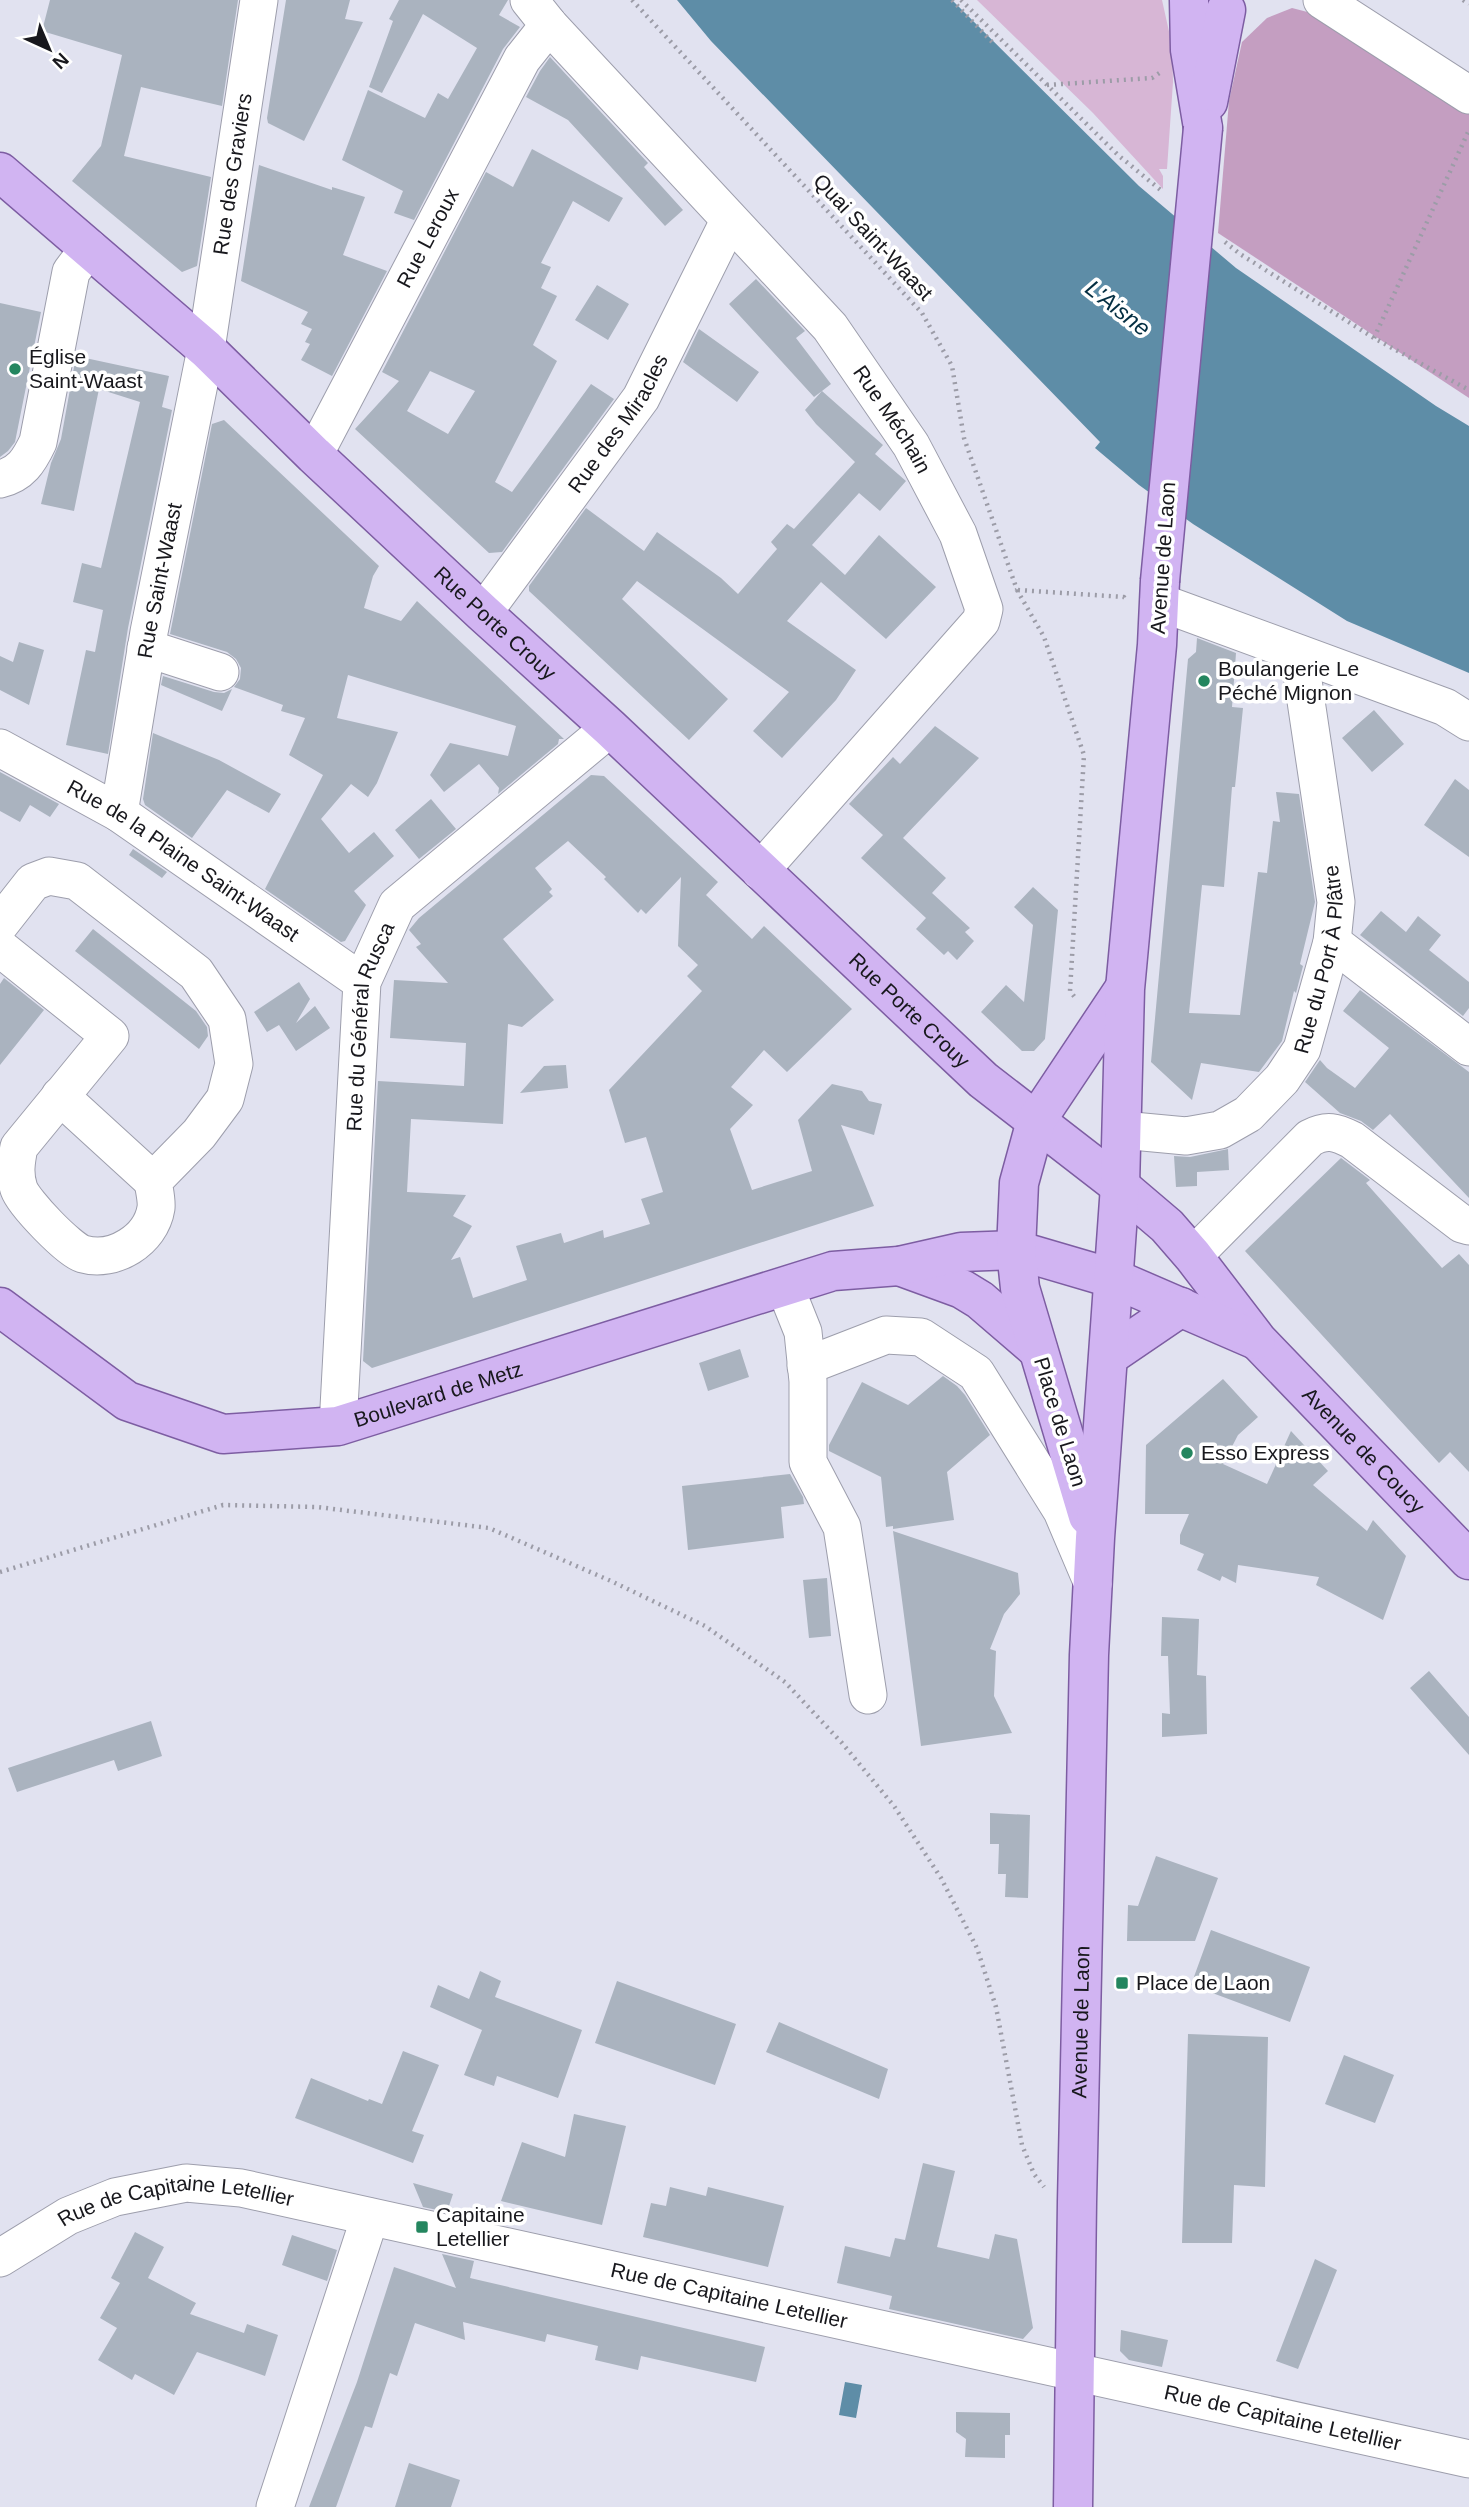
<svg xmlns="http://www.w3.org/2000/svg" width="1469" height="2507" viewBox="0 0 1469 2507" font-family="Helvetica,sans-serif">
	<style>
		.green { fill: #d7b6d5 }
		.forest { fill: #c49ec1 }
		.water { fill: #5e8da7 }
		.building { fill: #aab3bf; fill-rule: evenodd }
		.lines { fill: none; stroke-linecap: round; stroke-linejoin: round }
		.minor-casing { stroke: #9d9eac; stroke-width: 39 }
		.major-casing { stroke: #7d5da2; stroke-width: 41 }
		.path { stroke: #9c9ca7; stroke-width: 4.5; stroke-dasharray: 2 5; stroke-linecap: butt }
		.minor { stroke: #fff; stroke-width: 37 }
		.major { stroke: #d1b4f2; stroke-width: 38 }
		.major-bridge-casing { stroke: #7d5da2; stroke-width: 41; stroke-linecap: butt }
		.major-bridge { stroke: #d1b4f2; stroke-width: 38 }
		.poi-dot { fill: #24865f; stroke: #fff; stroke-width: 2.5 }
		.labels { text-anchor: middle; stroke-width: 7; stroke-linejoin: round; paint-order: stroke }
		.street-label { font-size: 21px; fill: #18181d; stroke: #fff }
		.poi-label { font-size: 21px; fill: #18181d; stroke: #fff; text-anchor: start }
		.water-label { font-size: 23px; font-style: italic; fill: #032e42; stroke: #fff }
	</style>
	<rect width="100%" height="100%" fill="#e1e2f0"/>
	<path class="green" d="M977,0H1162L1172,45L1173,82L1167,169H1159L1163,176V189L1093,113Z"/>
	<path class="forest" d="M1292,8L1319,15L1469,110V398L1218,233L1229,101L1242,42L1267,18Z"/>
	<path class="water" d="M677,0H952L1139,186L1236,268L1436,406L1469,426V673L1347,621L1193,524L1139,485L1095,448L1100,442L711,41Z
		M845,2382L862,2385L856,2418L839,2415Z"/>
	<path class="building" d="M50,0H238L222,106L141,87L124,156L211,177L197,266L182,272L72,181L101,146L122,55L42,31Z
		M286,0H350L345,19L363,22L304,141L268,123L267,118Z
		M399,0H508L499,15L520,27L503,49L414,220L394,213L403,191L342,160L368,90L425,118L438,93L448,99L477,48L423,14L382,93L369,87L393,21L389,19Z
		M550,57L648,163L644,167L683,210L665,226L568,120L526,97L540,71Z
		M532,149L623,198L609,222L573,201L541,263L551,267L541,288L557,296L533,345L557,361L495,482L512,492L591,384L614,399L502,552L489,553L355,429L399,381L382,372L486,172L513,187ZM430,371L475,391L448,434L407,411Z
		M259,165L332,190V187L365,197L343,255L387,271L332,376L301,360L310,344L305,342L312,329L301,324L308,312L241,281Z
		M756,279L805,331L796,338L831,384L822,391L883,445L875,454L906,481L880,511L859,493L812,545L845,575L879,535L936,587L886,639L821,582L787,621L856,670L836,700L782,758L753,731L789,692L637,581L622,599L728,699L689,740L529,591V586L586,508L644,551L657,532L721,578L738,594L777,549L771,542L787,524L794,529L855,462L816,424L805,410L822,391L814,397L729,304Z
		M597,285L629,304L608,340L575,320Z
		M0,303L41,312L15,442L8,451L0,457Z
		M699,329L759,372L737,402L683,362Z
		M76,356L169,376L162,407L172,410L128,628L108,754L66,745L86,650L95,652L103,610L73,602L82,563L101,568L140,402L99,389L74,511L41,504L51,463L61,439Z
		M224,420L379,566L373,576L364,608L401,621L417,601L564,739H559L558,744L498,794L499,788L479,764L444,792L430,775L450,743L508,756L516,726L348,675L337,718L398,732L377,783L368,797L351,784L321,819L349,853L374,832L394,856L354,891L366,905L345,941L341,942L265,889L323,775L289,755L305,718L281,711L283,705L234,687L240,679L241,668L236,659L227,652L170,634L212,424Z
		M1197,638L1236,653L1232,707L1243,708L1235,787H1232L1224,887L1202,885L1189,1013L1240,1015L1258,872L1267,873L1273,821L1280,822L1276,792L1299,794L1315,902L1300,964L1303,966L1296,993L1294,991L1282,1041L1259,1072L1201,1063L1192,1100L1151,1062L1188,659L1196,652Z
		M19,642L44,650L29,705L0,690V656L13,662Z
		M163,676L214,692L224,693L232,689L222,711L161,685Z
		M1374,710L1404,744L1372,772L1342,738Z
		M935,726L979,758L903,838L946,878L932,893L970,928L965,932L974,941L957,960L948,951L944,955L916,929L926,918L861,858L883,835L849,804L893,757L900,764Z
		M153,733L219,760L281,794L269,813L227,790L192,838L145,805L143,799Z
		M0,772L59,804L50,817L30,805L20,822L0,811Z
		M591,775L604,776L718,882L706,895L752,939L764,926L852,1009L787,1072L764,1050L731,1087L753,1105L730,1129L752,1190L812,1171L798,1120L832,1084L862,1091L869,1101L882,1104L874,1135L841,1125L874,1206L372,1368L363,1361L378,1081L464,1086L466,1043L390,1038L394,980L448,983L416,947L421,944L409,930L419,918ZM568,841L606,877L604,879L638,913L641,909L646,914L681,877L678,946L698,965L687,976L702,991L609,1090L625,1143L646,1137L663,1192L641,1199L650,1224L604,1238L603,1230L564,1243L561,1233L516,1246L527,1280L473,1298L460,1257L451,1260L472,1226L453,1216L466,1195L407,1192L411,1119L503,1124L508,1024L522,1027L554,1000L503,939L553,896L549,892L552,889L535,868Z
		M1455,779L1469,790V857L1424,825Z
		M431,799L456,829L419,859L395,830Z
		M133,849L167,872L162,878L129,855Z
		M1033,887L1058,910L1045,1039L1034,1051H1022L981,1012L1006,985L1024,1002L1033,925L1014,907Z
		M1381,911L1406,932L1418,916L1441,935L1429,950L1469,982V1008L1463,1016L1360,935Z
		M93,929L196,1011L207,1027L208,1036L199,1049L75,951Z
		M4,978L44,1010L0,1065V984Z
		M299,982L310,999L296,1023L315,1006L330,1028L296,1051L279,1025L267,1032L254,1012Z
		M1360,990L1469,1072V1198L1390,1114L1373,1130L1361,1121L1340,1113L1305,1082L1320,1060L1327,1068L1355,1088L1389,1048L1343,1011Z
		M566,1065L568,1088L520,1093L544,1066Z
		M1228,1149L1229,1170L1197,1172V1186L1176,1187L1174,1156L1190,1157Z
		M1341,1158L1370,1180L1366,1183L1442,1268L1459,1254L1469,1265V1472L1450,1452L1439,1463L1245,1251Z
		M740,1349L749,1377L708,1391L699,1363Z
		M943,1376L957,1386L965,1395L990,1435L947,1472L954,1520L893,1529V1526L886,1527L881,1477L829,1451V1445L862,1382L908,1405Z
		M1223,1379L1258,1417L1238,1435L1223,1464L1267,1484L1291,1431L1328,1471L1313,1485L1367,1531L1373,1520L1406,1556L1383,1620L1316,1585L1319,1577L1238,1565L1236,1583L1222,1576L1220,1581L1197,1570L1204,1554L1180,1544V1535L1189,1514H1145L1146,1445Z
		M790,1474L803,1497L804,1504L781,1507L784,1538L688,1550L682,1486Z
		M893,1531L1018,1573L1020,1594L1004,1614L990,1649L996,1651L994,1696L1012,1733L921,1746Z
		M827,1578L831,1636L809,1638L803,1580Z
		M1162,1617L1199,1619L1197,1675L1206,1676L1207,1734L1162,1737V1713L1170,1714L1168,1656H1161Z
		M1429,1671L1469,1717V1755L1410,1688Z
		M151,1721L162,1756L118,1771L114,1760L17,1792L8,1768Z
		M990,1813L1030,1815L1028,1898L1005,1897L1006,1874H998L999,1844H990Z
		M1156,1856L1218,1878L1195,1941H1127L1128,1905L1138,1906Z
		M1211,1930L1310,1967L1290,2022L1191,1985Z
		M480,1971L501,1981L495,1997L582,2030L558,2098L497,2076L494,2086L464,2075L482,2030L430,2007L438,1985L469,1999Z
		M617,1981L736,2024L715,2085L595,2043Z
		M779,2022L888,2069L879,2099L766,2052Z
		M1188,2034L1268,2037L1265,2187L1234,2185L1232,2243H1182Z
		M403,2051L439,2065L412,2131L424,2135L413,2163L295,2118L311,2078L368,2101L369,2099L382,2104Z
		M1344,2055L1394,2075L1375,2123L1325,2104Z
		M574,2114L626,2126L602,2225L501,2201L522,2142L565,2157Z
		M923,2163L955,2171L937,2247L989,2259L995,2234L1017,2239L1033,2328L1023,2339L889,2309L892,2296L837,2283L845,2246L890,2257L895,2238L905,2240Z
		M413,2183L453,2194L447,2212L423,2207Z
		M670,2187L706,2196L708,2187L784,2206L768,2267L643,2237L651,2203L666,2206Z
		M135,2232L164,2247L148,2278L196,2303L190,2314L244,2333L247,2324L278,2335L265,2376L197,2352L174,2395L135,2374L132,2380L98,2360L117,2328L100,2318L120,2283L111,2278Z
		M292,2235L337,2250L327,2281L282,2265Z
		M442,2254L474,2261L470,2278L765,2347L756,2382L641,2356L638,2370L595,2360L598,2346L547,2334L545,2342L463,2322L465,2340L415,2323L397,2376L390,2373L372,2428L365,2426L336,2507H309L357,2382L394,2267L456,2288Z
		M1315,2259L1337,2270L1298,2369L1276,2361Z
		M1121,2330L1168,2340L1162,2367L1129,2360L1120,2351Z
		M956,2412L1010,2413V2435H1005V2458L965,2457L966,2439L956,2432Z
		M409,2463L460,2480L451,2507H395Z"/>
	<g class="lines">
		<defs>
			<g id="minor">
				<path id="s1" d="M529,0L549,25L830,327L911,445L958,534L984,609L981,621L760,871"/>
				<path d="M1322,0L1469,95"/>
				<path id="s2" d="M314,455L522,59L549,25"/>
				<path d="M0,479C21,474 29,461 38,442L71,272L89,248"/>
				<path d="M1159,602L1445,707L1469,722"/>
				<path id="s3" d="M483,613L641,398L729,221"/>
				<path d="M146,648L220,672"/>
				<path id="s4" d="M0,748L119,813L362,982"/>
				<path id="s5" d="M119,813L149,632L206,349L259,0"/>
				<path d="M0,924L33,882L49,876L77,881L196,973L227,1019L234,1064L225,1099L199,1134L153,1181C154,1189 157,1200 156,1208C151,1240 114,1263 83,1254C69,1250 24,1203 19,1189C14,1174 16,1162 19,1147L110,1036L0,948"/>
				<path d="M1332,942L1469,1047"/>
				<path d="M60,1096L153,1181"/>
				<path id="s6" d="M1122,1130L1186,1136L1220,1130L1248,1114L1282,1079L1302,1049L1332,942L1336,902L1299,654"/>
				<path d="M1193,1256L1310,1138C1327,1129 1336,1132 1352,1140L1462,1224L1469,1226"/>
				<path d="M785,1287L803,1332L808,1381V1462L842,1527L868,1695"/>
				<path d="M806,1366L886,1335L921,1337L976,1373L1062,1511L1093,1584"/>
				<path id="s7" d="M338,1426L362,982L397,905L610,728"/>
				<path id="s8" d="M0,2258L68,2216L115,2197L186,2183L241,2188L1469,2459"/>
				<path d="M275,2507L370,2217"/>
			</g>
			<g id="major">
				<path d="M1189,0L1190,50L1203,128"/>
				<path d="M1208,102L1226,10"/>
				<path id="s9" d="M0,172L206,349L314,455L483,613L610,728L983,1080L1120,1186L1167,1226L1193,1256L1258,1341L1469,1560"/>
				<path d="M899,1266L962,1289L980,1300L1038,1350"/>
				<path id="s10" d="M0,1307L127,1401L223,1434L338,1426L833,1271L899,1266L961,1252L1016,1250L1115,1279L1256,1340"/>
				<path d="M1109,1356L1181,1307"/>
				<path d="M1088,1516L1020,1288L1016,1250L1019,1183L1036,1121L1124,989"/>
				<path id="s11" d="M1073,2507L1077,2202L1089,1655L1095,1538L1120,1186L1125,989L1157,645L1160,581"/>
			</g>
		</defs>
		<use href="#minor" class="minor-casing"/>
		<use href="#major" class="major-casing"/>
		<path class="path" d="M632,0L922,313L952,366L964,438L1017,590L1012,593
			M952,0L992,42
			M961,0L1118,155L1163,192
			M1463,0L1469,4
			M1047,85L1152,78L1161,72
			M1225,242L1240,254L1374,338L1469,390
			M1374,338L1469,130
			M1017,590L1044,637L1084,755L1070,991L1077,1000
			M1018,590L1124,597L1125,600
			M0,1572L223,1505L317,1507L489,1528L611,1581L705,1626L785,1682L842,1743L894,1806L941,1878L977,1948L996,2007L1022,2145L1034,2174L1044,2187"/>
		<use href="#minor" class="minor"/>
		<use href="#major" class="major"/>
		<defs>
			<path id="major-bridge" d="M1160,581L1203,128"/>
		</defs>
		<use href="#major-bridge" class="major-bridge-casing"/>
		<use href="#major-bridge" class="major-bridge"/>
	</g>
	<g class="poi-dot">
		<circle cx="15" cy="369" r="7"/>
		<circle cx="1204" cy="681" r="7"/>
		<circle cx="1187" cy="1453" r="7"/>
		<rect x="1115" y="1976" width="14" height="14" rx="3.5"/>
		<rect x="415" y="2220" width="14" height="14" rx="3.5"/>
	</g>
	<g class="labels">
		<g class="street-label">
			<text dy="7" stroke="none"><textPath href="#s5" startOffset="649">Rue des Graviers</textPath></text>
			<text transform="translate(873 237) rotate(47)" y="7">Quai Saint-Waast</text>
			<text dy="7" stroke="none"><textPath href="#s2" startOffset="245">Rue Leroux</textPath></text>
			<text dy="7" stroke="none"><textPath href="#s1" startOffset="556">Rue Méchain</textPath></text>
			<text dy="7" stroke="none"><textPath href="#s3" startOffset="233">Rue des Miracles</textPath></text>
			<text transform="translate(1163 558) rotate(-86)" y="7">Avenue de Laon</text>
			<text dy="7" stroke="none"><textPath href="#s5" startOffset="236">Rue Saint-Waast</textPath></text>
			<text dy="7" stroke="none"><textPath href="#s9" startOffset="670">Rue Porte Crouy</textPath></text>
			<text dy="7" stroke="none"><textPath href="#s4" startOffset="215">Rue de la Plaine Saint-Waast</textPath></text>
			<text dy="7" stroke="none"><textPath href="#s6" startOffset="308">Rue du Port À Plâtre</textPath></text>
			<text dy="7" stroke="none"><textPath href="#s9" startOffset="1237">Rue Porte Crouy</textPath></text>
			<text dy="7" stroke="none"><textPath href="#s7" startOffset="402">Rue du Général Rusca</textPath></text>
			<text dy="7" stroke="none"><textPath href="#s10" startOffset="480">Boulevard de Metz</textPath></text>
			<text transform="translate(1060 1422) rotate(73)" y="7">Place de Laon</text>
			<text dy="7" stroke="none"><textPath href="#s9" startOffset="1872">Avenue de Coucy</textPath></text>
			<text dy="7" stroke="none"><textPath href="#s11" startOffset="485">Avenue de Laon</textPath></text>
			<text dy="7" stroke="none"><textPath href="#s8" startOffset="191">Rue de Capitaine Letellier</textPath></text>
			<text dy="7" stroke="none"><textPath href="#s8" startOffset="758">Rue de Capitaine Letellier</textPath></text>
			<text dy="7" stroke="none"><textPath href="#s8" startOffset="1325">Rue de Capitaine Letellier</textPath></text>
		</g>
		<g class="poi-label">
			<text x="29" y="364">Église<tspan x="29" dy="24">Saint-Waast</tspan></text>
			<text x="1218" y="676">Boulangerie Le<tspan x="1218" dy="24">Péché Mignon</tspan></text>
			<text x="1201" y="1460">Esso Express</text>
			<text x="1136" y="1990">Place de Laon</text>
			<text x="436" y="2222">Capitaine<tspan x="436" dy="24">Letellier</tspan></text>
		</g>
		<g class="water-label">
			<text transform="translate(1118 308) rotate(38)" y="8">L'Aisne</text>
		</g>
	</g>
	<g transform="translate(49 49) rotate(136)" stroke="#ffffff" stroke-width="5" paint-order="stroke">
	<path d="M0-5L12 26L0 18L-12 26Z" fill="#18181d"/>
	<text y="-10" font-size="19" font-weight="bold" text-anchor="middle" fill="#18181d">N</text>
	</g>
</svg>
